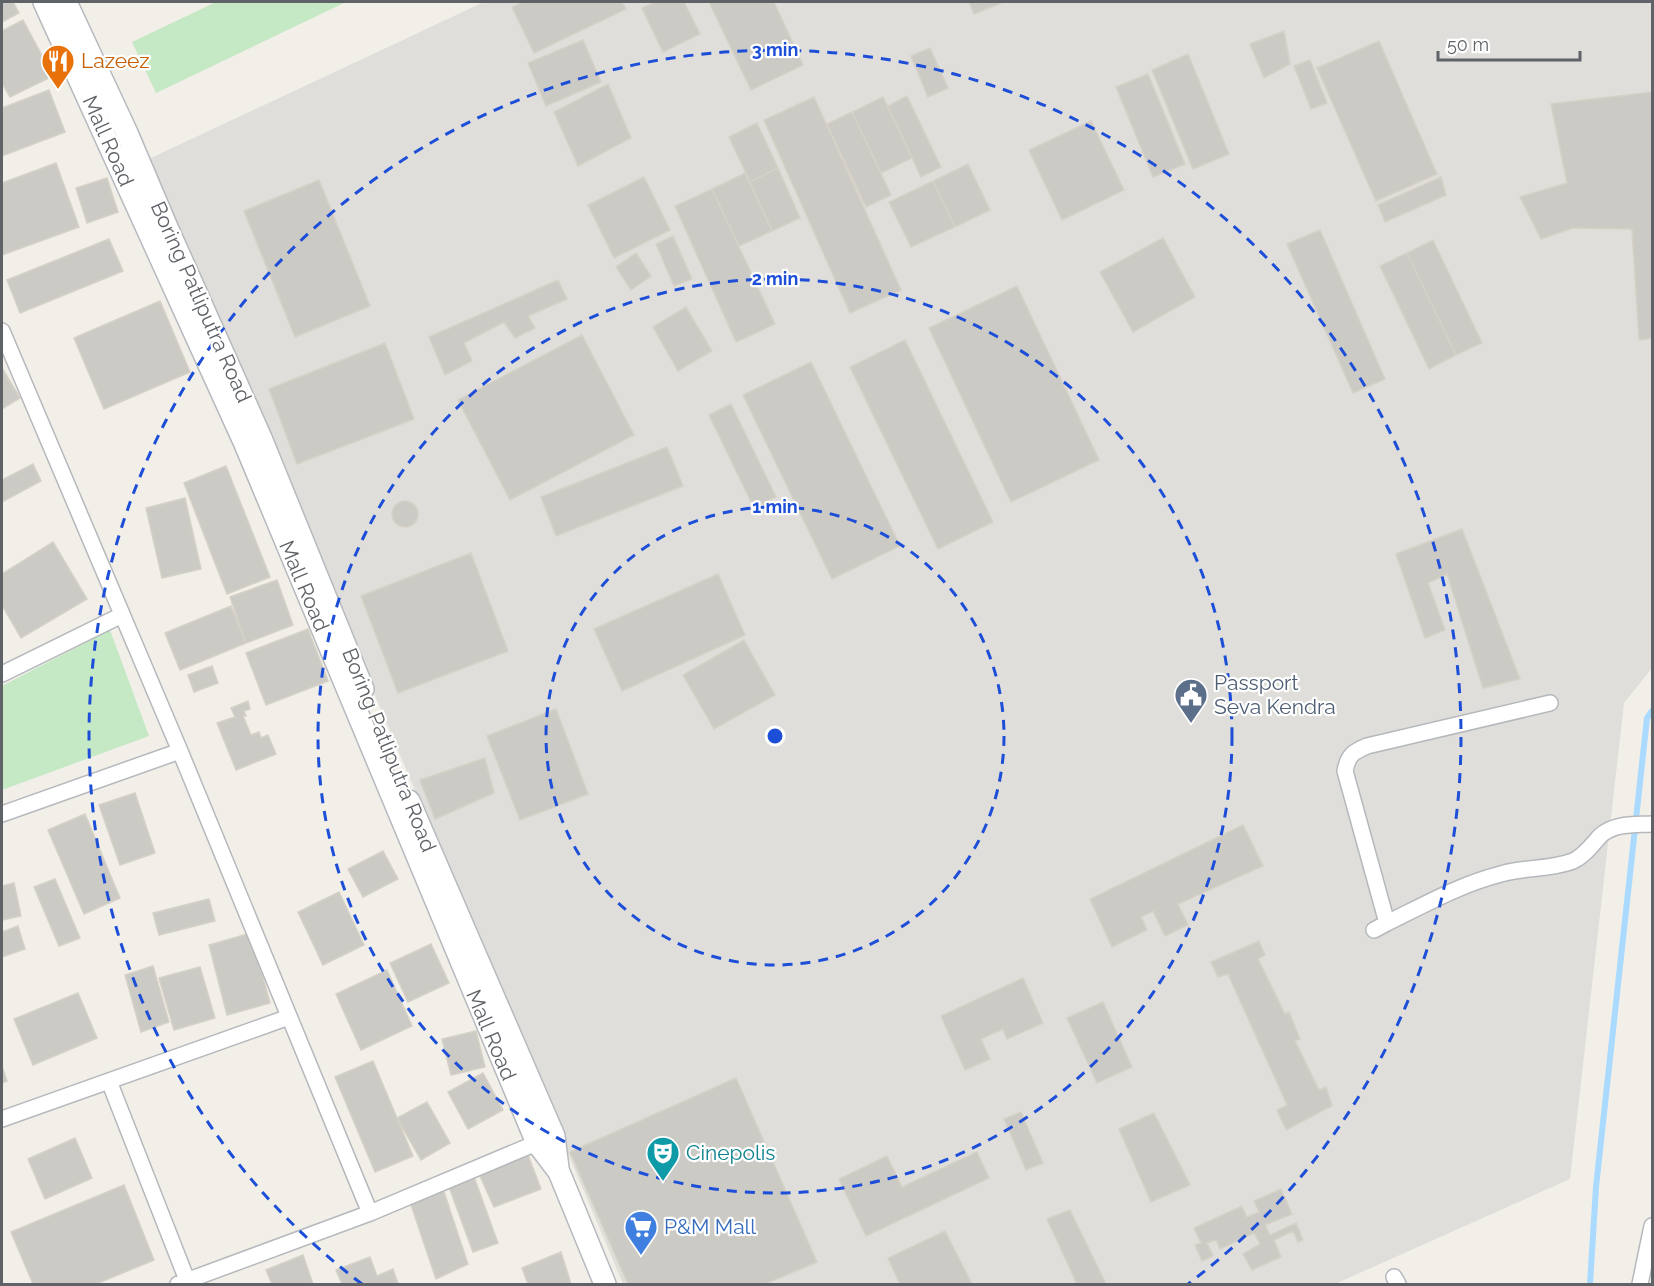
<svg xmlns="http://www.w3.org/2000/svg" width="1654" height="1286" viewBox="0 0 1654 1286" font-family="Raleway,sans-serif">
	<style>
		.industrial { fill: #e0deda }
		.green { fill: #c5e8c5 }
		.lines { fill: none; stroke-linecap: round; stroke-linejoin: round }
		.stream { stroke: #aadaff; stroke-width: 6 }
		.building { fill: #cccac5; stroke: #d6d1c6; stroke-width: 1.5 }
		.street-casing { stroke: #b5b8bc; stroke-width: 18 }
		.secondary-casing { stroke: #b6babf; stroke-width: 24 }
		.street { stroke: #fff; stroke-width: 15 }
		.secondary { stroke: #fff; stroke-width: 21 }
		.ring { fill: none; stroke: #1d4ed8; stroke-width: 3; stroke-dasharray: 10 8 }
		.labels { text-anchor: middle; stroke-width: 4.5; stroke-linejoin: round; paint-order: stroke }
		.food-label { font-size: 21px; fill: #c56008; stroke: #fff; text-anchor: start }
		.street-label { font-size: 21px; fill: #5f6368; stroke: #fff }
		.service-label { font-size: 21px; fill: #4e5e75; stroke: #fff; text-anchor: start }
		.culture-label { font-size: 21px; fill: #0d838f; stroke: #fff; text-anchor: start }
		.shop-label { font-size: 21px; fill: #366cbe; stroke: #fff; text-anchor: start }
		.centre { fill: #1d4ed8; stroke: #fff; stroke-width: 3 }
		.ring-label { font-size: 18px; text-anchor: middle; font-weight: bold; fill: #1d4ed8; stroke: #fff; stroke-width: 4.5; stroke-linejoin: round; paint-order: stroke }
	</style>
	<rect width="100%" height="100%" fill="#f1efe8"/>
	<path class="industrial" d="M484,2H1652V668L1624,703L1570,1179L1335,1284H623L149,159Z"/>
	<path class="green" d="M216,2H344V3L156,93L132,42Z
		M110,630L149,736L2,790V686Z"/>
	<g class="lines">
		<path class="stream" d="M1590,1284L1596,1187L1647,718L1652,711"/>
	</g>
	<path class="building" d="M2,2H13L19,13L2,22Z
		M523,2H622L626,9L534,53L512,7Z
		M655,2H684L700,34L663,52L642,8Z
		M709,2H774L803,65L751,90Z
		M969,2H1004L974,14Z
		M23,20L53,76L10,97L2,83V31Z
		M1284,31L1290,64L1264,78L1250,44Z
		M583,40L601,82L546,106L528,63Z
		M1379,41L1437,174L1376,201L1317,68Z
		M930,48L948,88L928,97L911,56Z
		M1188,54L1229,154L1193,169L1152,70Z
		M1310,60L1327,103L1311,109L1294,66Z
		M1148,74L1185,164L1153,177L1116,87Z
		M608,84L631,138L578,166L554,112Z
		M49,90L65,132L2,156V108Z
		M1652,92V338L1639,340L1632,229L1573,228L1541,239L1520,197L1567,183L1551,104Z
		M907,96L941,167L921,177L888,106Z
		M814,97L901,290L850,313L764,120Z
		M883,97L912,158L881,173L852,112Z
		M852,112L891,195L866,207L827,124Z
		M1091,121L1124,190L1062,220L1029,150Z
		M757,123L778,168L750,182L729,137Z
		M56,163L79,227L2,255V183Z
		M968,164L990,210L955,227L933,181Z
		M778,168L800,218L772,231L750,182Z
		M745,173L772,231L739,246L712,189Z
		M644,177L670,230L614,258L588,205Z
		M1441,177L1446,195L1385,222L1378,205Z
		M107,178L118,212L87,223L76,188Z
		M319,180L370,306L295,337L244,211Z
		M933,181L955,227L911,247L889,202Z
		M712,189L775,324L736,342L675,206Z
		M1320,230L1385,379L1353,393L1287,244Z
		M673,236L692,279L674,286L656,244Z
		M1163,238L1195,297L1133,332L1100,272Z
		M109,239L123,271L20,313L7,280Z
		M1433,240L1482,343L1456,355L1407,253Z
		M636,253L651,276L631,290L616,267Z
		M1407,253L1456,355L1429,369L1380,266Z
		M558,280L567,299L528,316L535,328L515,338L504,322L464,343L472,361L445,375L429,337Z
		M1017,286L1099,460L1011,502L929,328Z
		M160,301L190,372L104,409L74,338Z
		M686,307L712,351L678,371L653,327Z
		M582,335L634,435L510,500L458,400Z
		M905,340L993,522L938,549L850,367Z
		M385,343L414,419L297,464L269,389Z
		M811,362L900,546L832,579L743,395Z
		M2,368L20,398L2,409Z
		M731,404L776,497L754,508L709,415Z
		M667,447L683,486L556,536L541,497Z
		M33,464L41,481L2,502V480Z
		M226,466L270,577L227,594L184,483Z
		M185,498L201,569L162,578L146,508Z
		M392 514a13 13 0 1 1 26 0a13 13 0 1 1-26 0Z
		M1462,529L1520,679L1483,688L1447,574L1428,583L1445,630L1425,638L1396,554Z
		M53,542L87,599L21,638L2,605V574Z
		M471,553L508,651L398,693L361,596Z
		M718,574L745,635L622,691L594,629Z
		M277,580L293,625L246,643L230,597Z
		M231,606L246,643L180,670L165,633Z
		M308,629L328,681L266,705L246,653Z
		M744,640L775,695L714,729L683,675Z
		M212,666L218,683L194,692L188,675Z
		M248,701L250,709L244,711L246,716H243L251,735L259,732L261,738L268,735L276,754L236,770L217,723L235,717L231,708Z
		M556,709L588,794L520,820L487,736Z
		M485,758L494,793L435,819L420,780Z
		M135,793L155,853L120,865L99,805Z
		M85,814L120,898L84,914L48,830Z
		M1243,825L1263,866L1178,904L1188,925L1165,936L1153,911L1141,917L1147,930L1112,947L1090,899Z
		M383,851L398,879L363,897L348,869Z
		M55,879L80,938L59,946L34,887Z
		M14,883L21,916L2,920V886Z
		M339,892L364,945L323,965L298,912Z
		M209,899L215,921L159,935L153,913Z
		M18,926L25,949L2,957V932Z
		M251,933L270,1003L227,1015L209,945Z
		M1259,941L1265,955L1258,959L1285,1014L1289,1012L1300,1039L1295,1041L1319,1090L1326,1087L1332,1106L1286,1130L1277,1110L1287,1105L1228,974L1218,977L1211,962Z
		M431,944L449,983L408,1002L390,963Z
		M153,966L169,1022L141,1032L125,975Z
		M200,967L215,1018L174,1030L159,978Z
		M387,970L412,1026L361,1050L336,994Z
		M1023,978L1043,1023L1007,1039L1003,1029L981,1039L990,1059L965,1070L941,1016Z
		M78,993L97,1038L33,1065L14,1019Z
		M1103,1002L1132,1067L1097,1083L1067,1018Z
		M476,1031L485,1067L451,1075L442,1039Z
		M373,1061L413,1156L375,1172L335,1077Z
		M2,1066L7,1081L2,1083Z
		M483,1073L503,1110L468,1129L448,1092Z
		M736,1078L817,1262L765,1284H628L570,1152Z
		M427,1102L450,1143L421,1160L397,1118Z
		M1021,1112L1043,1163L1026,1170L1004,1119Z
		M1154,1113L1190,1185L1151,1202L1119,1129Z
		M75,1138L92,1178L45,1199L28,1159Z
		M977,1152L989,1178L866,1236L839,1179L887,1156L902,1187Z
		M528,1155L541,1189L494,1207L479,1174Z
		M474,1177L498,1243L473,1252L449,1187Z
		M124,1185L154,1260L96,1284H33L11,1232Z
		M443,1189L468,1264L436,1279L410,1202Z
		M1281,1189L1292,1214L1265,1225L1270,1235L1296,1223L1303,1240L1298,1242L1293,1231L1274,1240L1281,1257L1252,1270L1243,1254L1260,1244L1254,1233L1220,1249L1216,1240L1207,1243L1213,1256L1202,1261L1195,1245L1201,1243L1194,1228L1242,1206L1247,1217L1259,1212L1254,1201Z
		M1070,1210L1106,1284H1077L1047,1219Z
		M945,1231L972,1284H900L888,1258Z
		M561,1252L571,1284H528L522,1268Z
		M303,1255L313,1284H272L266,1270Z
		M370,1257L377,1276L393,1269L398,1284H342L336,1270Z"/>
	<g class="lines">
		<defs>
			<path id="street" d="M2,331L180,751L370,1213
				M2,674L122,615
				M2,814L180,751
				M1387,923L1345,771C1348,755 1353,752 1367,746L1550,703
				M1374,930L1387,923C1424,905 1461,884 1501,874C1524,867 1550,870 1573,861C1584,856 1592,845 1600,836C1614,823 1634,825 1652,824
				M109,1081L187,1280
				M2,1119L289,1017
				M1394,1277L1398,1284
				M178,1284L370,1213L546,1139
				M1640,1284L1652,1226"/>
			<path id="secondary" d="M44,2L245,444L537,1143L559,1172L605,1284
				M66,2L127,133L166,225L261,438L363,689
				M409,801L554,1136L558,1168"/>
		</defs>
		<use href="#street" class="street-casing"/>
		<use href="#secondary" class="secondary-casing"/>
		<use href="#street" class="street"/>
		<use href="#secondary" class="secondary"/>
	</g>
	<g class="ring">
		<circle cx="775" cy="736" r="229"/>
		<circle cx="775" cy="736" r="457"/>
		<path d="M362 1284A686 686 0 1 1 1188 1284"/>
	</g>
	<defs>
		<symbol id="restaurant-pin" viewBox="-11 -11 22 30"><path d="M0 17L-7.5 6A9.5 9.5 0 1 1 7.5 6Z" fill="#e8710a" stroke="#fff"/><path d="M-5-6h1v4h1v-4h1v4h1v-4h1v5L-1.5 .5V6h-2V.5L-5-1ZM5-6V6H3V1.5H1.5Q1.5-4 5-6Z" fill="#fff"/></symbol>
		<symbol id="civic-pin" viewBox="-11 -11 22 30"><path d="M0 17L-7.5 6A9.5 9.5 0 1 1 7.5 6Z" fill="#5c6f8a" stroke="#fff"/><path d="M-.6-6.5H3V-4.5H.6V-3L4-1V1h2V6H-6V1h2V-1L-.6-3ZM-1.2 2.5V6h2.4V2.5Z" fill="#fff"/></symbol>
		<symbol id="theatre-pin" viewBox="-11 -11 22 30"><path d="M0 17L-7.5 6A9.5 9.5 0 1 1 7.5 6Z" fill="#0f9aa8" stroke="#fff"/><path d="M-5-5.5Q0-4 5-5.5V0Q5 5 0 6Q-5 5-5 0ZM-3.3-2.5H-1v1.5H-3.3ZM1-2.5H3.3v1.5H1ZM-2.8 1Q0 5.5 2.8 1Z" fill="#fff"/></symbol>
		<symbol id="supermarket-pin" viewBox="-11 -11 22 30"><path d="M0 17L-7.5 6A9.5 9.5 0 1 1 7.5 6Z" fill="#3f7fe0" stroke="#fff"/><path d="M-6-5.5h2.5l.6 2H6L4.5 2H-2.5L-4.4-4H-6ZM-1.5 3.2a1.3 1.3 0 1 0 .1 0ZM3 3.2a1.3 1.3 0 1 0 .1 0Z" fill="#fff"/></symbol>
	</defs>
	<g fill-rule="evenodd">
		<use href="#restaurant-pin" x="39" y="42" width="38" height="52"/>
		<use href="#civic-pin" x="1172" y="676" width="38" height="52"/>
		<use href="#theatre-pin" x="644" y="1134" width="38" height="52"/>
		<use href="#supermarket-pin" x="622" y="1208" width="38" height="52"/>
	</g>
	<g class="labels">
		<g class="food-label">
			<text x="81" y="68">Lazeez</text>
		</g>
		<g class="street-label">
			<text transform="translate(108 141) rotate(66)" y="7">Mall Road</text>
			<text transform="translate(201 302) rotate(66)" y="7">Boring Patliputra Road</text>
			<text transform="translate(304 586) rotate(67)" y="7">Mall Road</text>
			<text transform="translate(389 750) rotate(68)" y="7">Boring Patliputra Road</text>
			<text transform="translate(491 1035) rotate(67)" y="7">Mall Road</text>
		</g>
		<g class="service-label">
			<text x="1214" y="690">Passport<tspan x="1214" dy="24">Seva Kendra</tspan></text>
		</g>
		<g class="culture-label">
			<text x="686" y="1160">Cinepolis</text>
		</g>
		<g class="shop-label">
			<text x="664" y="1234">P&amp;M Mall</text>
		</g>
	</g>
	<circle cx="775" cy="736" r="9" class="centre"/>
	<g class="ring-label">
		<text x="775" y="56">3 min</text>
		<text x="775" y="285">2 min</text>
		<text x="775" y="513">1 min</text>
	</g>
	<rect width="1654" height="1286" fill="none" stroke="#5f6368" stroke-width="6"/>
	<path d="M1438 51v9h142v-9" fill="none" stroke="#5f6368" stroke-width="3"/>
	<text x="1447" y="51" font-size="18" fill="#5f6368" stroke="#ffffff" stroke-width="4.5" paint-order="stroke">50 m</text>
</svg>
